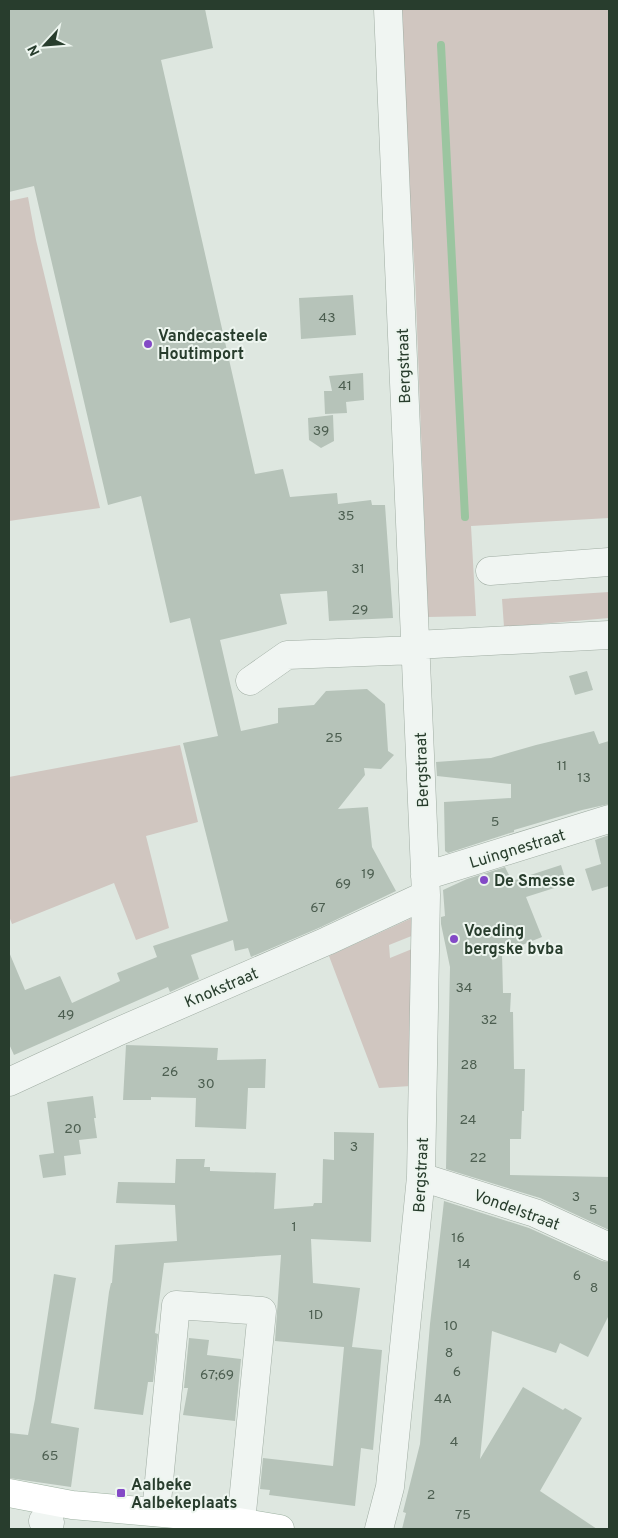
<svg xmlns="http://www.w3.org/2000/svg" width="618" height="1538" viewBox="0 0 618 1538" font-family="Overpass,sans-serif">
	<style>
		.green { fill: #d0c6c0 }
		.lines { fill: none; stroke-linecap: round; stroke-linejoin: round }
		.stream { stroke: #9bc5a0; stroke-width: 8 }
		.building { fill: #b6c3b9 }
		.minor-casing { stroke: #a0ada3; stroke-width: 29 }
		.major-casing { stroke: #9eb2a2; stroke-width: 29 }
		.minor { stroke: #f0f5f2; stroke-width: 28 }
		.major { stroke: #fff; stroke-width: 28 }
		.poi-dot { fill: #8349c6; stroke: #edf5ef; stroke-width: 2 }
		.labels { text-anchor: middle; stroke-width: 4; stroke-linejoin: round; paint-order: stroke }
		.number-label { font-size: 14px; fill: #4c5e50 }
		.poi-label { font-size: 16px; font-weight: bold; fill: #283d2d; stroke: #edf5ef; text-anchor: start }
		.street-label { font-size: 16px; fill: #283d2d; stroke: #edf5ef }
	</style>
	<rect width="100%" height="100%" fill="#dee7e0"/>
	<path class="green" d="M396,9H609V518L471,526L476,616L428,617L415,275Z
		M28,197L36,240L100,508L9,521V201Z
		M609,592V618L504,627L502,599Z
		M180,745L198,822L146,836L169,928L136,940L114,883L12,924L9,916V777Z
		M412,918L414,935L389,945L390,958L412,949L411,1086L379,1088L329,956Z"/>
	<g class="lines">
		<path class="stream" d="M441,45L465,517"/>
	</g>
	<path class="building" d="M9,9H205L213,48L161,60L255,474L283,469L290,497L337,493L338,504L371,500L372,505H385L393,618L329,621L327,591L280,594L287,624L220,640L241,731L278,723V708L314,705L326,691L367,689L385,704L388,751L394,755L381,769L364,768L365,775L338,809L368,807L372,847L396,891L321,927L251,957L248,948L235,951L233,940L191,955L199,979L170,992L168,987L14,1055L9,1044V952L25,990L60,976L72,1003L120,981L117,973L157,957L153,946L228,921L183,743L218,736L190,618L170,623L141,496L108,505L34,186L9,192Z
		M353,295L356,335L301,339L299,298Z
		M363,373L364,400L346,402L347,413L325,414L324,391H332L329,376Z
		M333,415L334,441L321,448L309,440L308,418Z
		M587,671L593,690L575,695L569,676Z
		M594,731L599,744L609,741V804L582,810L514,830V832L510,833L448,853L445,851L444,802L511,798V784L437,776L436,762L491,758L536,745Z
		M609,835V886L592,891L585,869L601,864L595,840Z
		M561,865L567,884L526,897L542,937L502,953L503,993H511L510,1012H513L514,1069H525L524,1111H522L521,1139H510V1175L609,1177V1230L540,1198L446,1169L450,967L441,924V917L445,916L443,890L467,879L505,867L512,881Z
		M126,1045L218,1048L217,1060L266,1059L265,1088H248L246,1129L195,1127L196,1098L151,1097V1100H123Z
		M93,1096L96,1118H94L97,1138L79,1140L81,1154L64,1156L66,1175L43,1178L39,1155L54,1153L47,1102Z
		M334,1132L374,1133L371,1242L311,1239L313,1283L360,1288L352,1347L382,1350L373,1450L361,1448L355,1506L269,1495L270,1490L260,1489L263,1458L333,1466L344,1347L275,1341L281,1255L164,1263L155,1333L158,1334L153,1382H148L143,1415L94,1409L109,1292L111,1283H112L115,1245L177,1241L175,1205L116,1203L118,1182L175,1183L176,1159H205L204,1167H210V1171L276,1173L274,1209L313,1206L314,1203H322L323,1159L334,1160Z
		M444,1201L529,1228L602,1261L609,1262V1315L588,1357L560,1343L556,1353L492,1331L480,1459L523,1387L563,1410L565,1408L582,1418L540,1491L597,1529H402L406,1513L403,1512L420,1444L430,1324Z
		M54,1274L76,1278L51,1423L79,1428L71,1487L9,1478V1433L28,1435L35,1399Z
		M189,1338L209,1340L207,1355L241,1359L235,1421L183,1415L188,1388H184Z"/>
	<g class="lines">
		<defs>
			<path id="minor" d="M490,571L609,562
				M415,645L609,635
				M250,681L287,655L416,650
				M425,876L609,819
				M9,1082L115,1033L327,941L426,895
				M421,1177L535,1213L609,1247
				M156,1512L176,1305L262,1311L241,1522
				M43,1521L50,1522L49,1526
				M379,1529L390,1487L421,1177L426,895L388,9"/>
			<path id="major" d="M9,1493L72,1505L208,1517L280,1529"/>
		</defs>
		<use href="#minor" class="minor-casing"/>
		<use href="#major" class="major-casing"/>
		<use href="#minor" class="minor"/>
		<use href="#major" class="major"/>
	</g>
	<g class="poi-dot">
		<circle cx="148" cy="344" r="5"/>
		<circle cx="484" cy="880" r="5"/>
		<circle cx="454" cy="939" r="5"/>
		<rect x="116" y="1488" width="10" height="10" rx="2.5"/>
	</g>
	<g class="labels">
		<g class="number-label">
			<text x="327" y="322">43</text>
			<text x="345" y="390">41</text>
			<text x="321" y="435">39</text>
			<text x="346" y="520">35</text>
			<text x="358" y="573">31</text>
			<text x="360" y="614">29</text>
			<text x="334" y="742">25</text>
			<text x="562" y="770">11</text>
			<text x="584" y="782">13</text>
			<text x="495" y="826">5</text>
			<text x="368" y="878">19</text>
			<text x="343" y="888">69</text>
			<text x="318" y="912">67</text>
			<text x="464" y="992">34</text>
			<text x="66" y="1019">49</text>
			<text x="489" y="1024">32</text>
			<text x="469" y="1069">28</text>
			<text x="170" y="1076">26</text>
			<text x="206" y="1088">30</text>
			<text x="468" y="1124">24</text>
			<text x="73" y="1133">20</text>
			<text x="354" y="1151">3</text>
			<text x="478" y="1162">22</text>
			<text x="576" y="1201">3</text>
			<text x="593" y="1214">5</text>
			<text x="294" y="1231">1</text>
			<text x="458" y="1242">16</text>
			<text x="464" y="1268">14</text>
			<text x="577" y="1280">6</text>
			<text x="594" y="1292">8</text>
			<text x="316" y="1319">1D</text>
			<text x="451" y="1330">10</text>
			<text x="449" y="1357">8</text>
			<text x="457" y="1376">6</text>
			<text x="217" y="1379">67;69</text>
			<text x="443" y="1403">4A</text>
			<text x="454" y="1446">4</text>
			<text x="50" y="1460">65</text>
			<text x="431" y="1499">2</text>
			<text x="463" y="1519">75</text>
		</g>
		<g class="poi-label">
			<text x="158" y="341">Vandecasteele<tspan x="158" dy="18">Houtimport</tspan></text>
			<text x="494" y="886">De Smesse</text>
			<text x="464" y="936">Voeding<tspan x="464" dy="18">bergske bvba</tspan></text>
			<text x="131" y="1490">Aalbeke<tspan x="131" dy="18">Aalbekeplaats</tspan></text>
		</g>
		<g class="street-label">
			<text transform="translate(403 366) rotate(-92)" y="6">Bergstraat</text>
			<text transform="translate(421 770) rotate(-92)" y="6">Bergstraat</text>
			<text transform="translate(517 848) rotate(-17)" y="6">Luingnestraat</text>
			<text transform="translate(221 987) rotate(-23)" y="6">Knokstraat</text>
			<text transform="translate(420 1175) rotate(-87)" y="6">Bergstraat</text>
			<text transform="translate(517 1209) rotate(20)" y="6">Vondelstraat</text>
		</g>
	</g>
	<rect width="618" height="1538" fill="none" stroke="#283d2d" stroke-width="20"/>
	<g transform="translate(45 45) rotate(244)" stroke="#edf5ef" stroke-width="4" paint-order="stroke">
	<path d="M0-4L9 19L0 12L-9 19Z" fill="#283d2d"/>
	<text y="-8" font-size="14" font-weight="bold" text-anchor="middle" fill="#283d2d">N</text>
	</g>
</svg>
